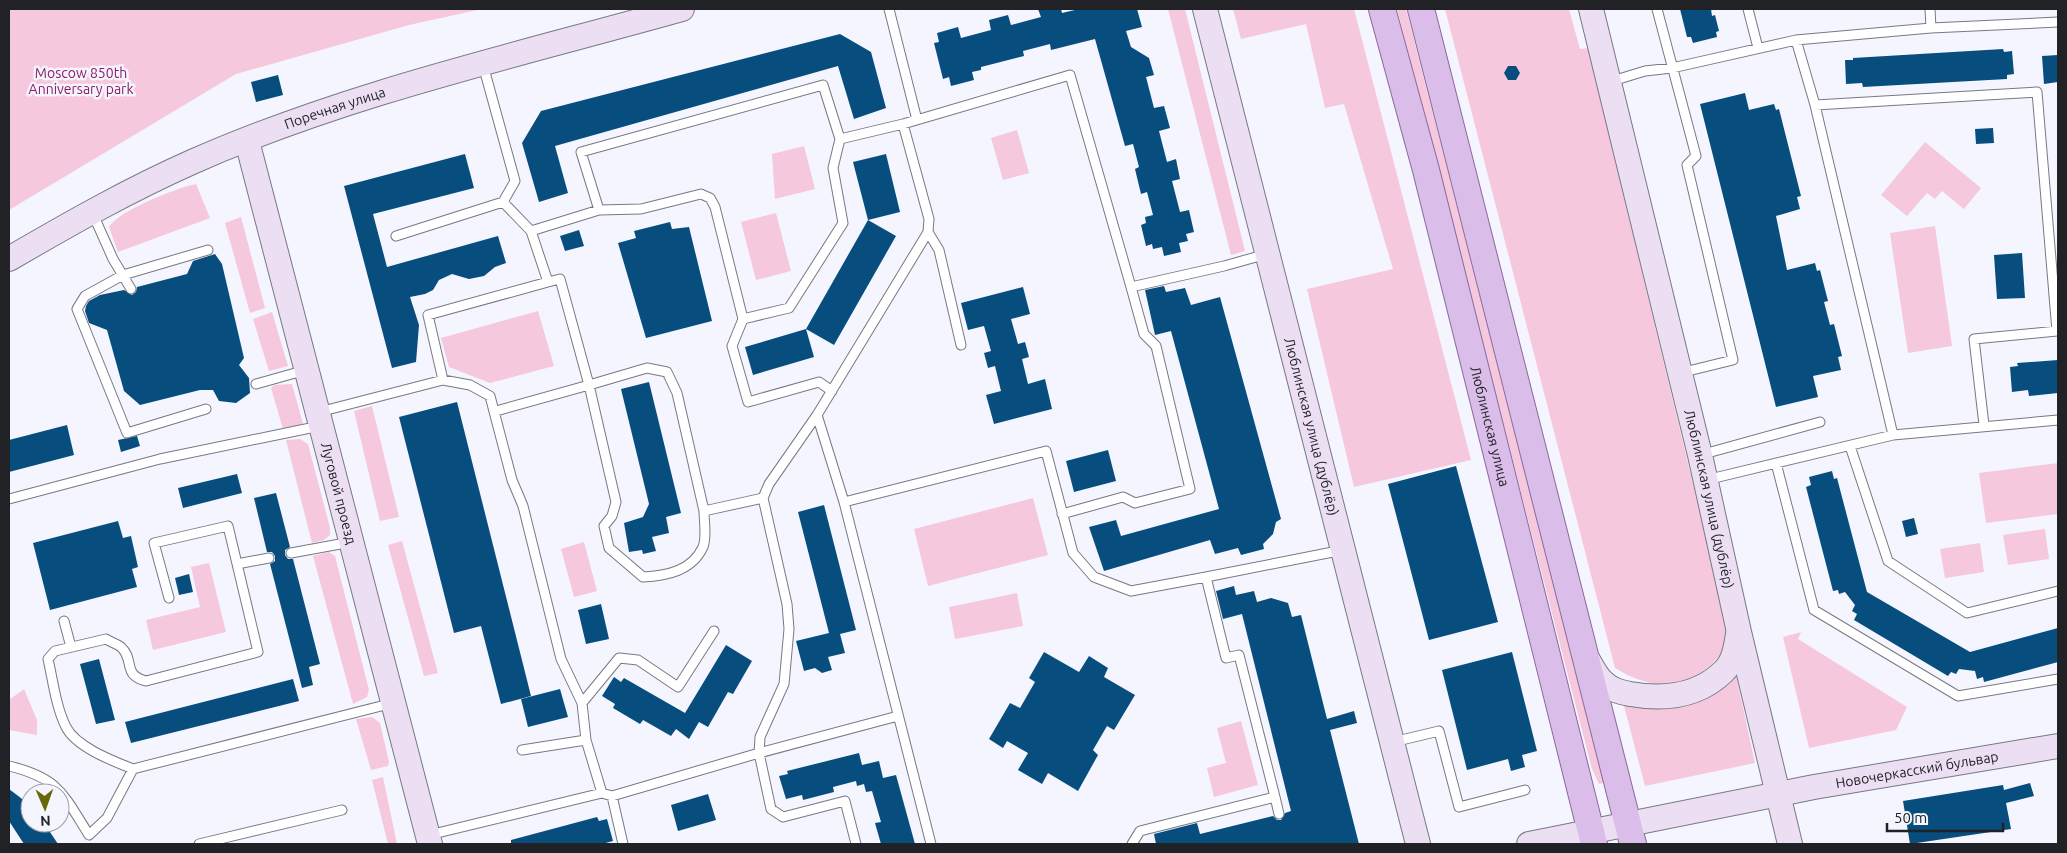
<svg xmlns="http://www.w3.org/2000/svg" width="2067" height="853" viewBox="0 0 2067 853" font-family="Ubuntu,sans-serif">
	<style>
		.green { fill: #f6c8de }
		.building { fill: #074e7f }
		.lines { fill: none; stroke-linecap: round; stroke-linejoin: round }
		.lane-casing { stroke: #777983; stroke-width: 11 }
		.secondary-casing { stroke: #777983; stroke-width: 26 }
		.primary-casing { stroke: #896a9a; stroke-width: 28 }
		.lane { stroke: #fff; stroke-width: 9 }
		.secondary { stroke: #ecdef3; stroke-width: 24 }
		.primary { stroke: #dabde8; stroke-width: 26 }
		.labels { text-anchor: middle; stroke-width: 5; stroke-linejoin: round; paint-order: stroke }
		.park-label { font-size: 14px; fill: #8c1d61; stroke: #f4f5fe }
		.street-label { font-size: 14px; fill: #212226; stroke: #f4f5fe }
	</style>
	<rect width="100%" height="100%" fill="#f4f5fe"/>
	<path class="green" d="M9,9H482L409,25L236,74L9,210Z
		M1168,9H1185L1245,251L1231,255Z
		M1233,9H1354L1471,460L1354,487L1307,289L1393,269L1344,104L1325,108L1306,24L1241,39Z
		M1397,9H1406L1603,776V783L1599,784L1592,769Z
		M1445,9H1569L1580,49L1588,48L1730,638C1705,688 1661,697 1615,668Z
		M1017,130L1029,173L1003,180L991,138Z
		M1925,142L1981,188L1964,209L1942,191L1935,199L1927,193L1907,216L1881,195Z
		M804,146L815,189L775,199L772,154Z
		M196,184L210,218L118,252L109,227C118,211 176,188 196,184Z
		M776,213L791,271L756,280L741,222Z
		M241,217L265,308L250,313L225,223Z
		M1935,226L1952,346L1908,353L1890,233Z
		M538,311L554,366L490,383L449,367L441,338Z
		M272,312L288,366L269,371L253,319Z
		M292,384L303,424L283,429L271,388L274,385Z
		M372,406L399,517L380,521L354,411Z
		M300,439L308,444L330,528V535L324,540L312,543L286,440Z
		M2058,463V514L1986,523L1979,473Z
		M1033,498L1048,555L928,586L914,529Z
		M2045,529L2049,559L2008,565L2003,535Z
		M402,541L438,673L424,676L388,545Z
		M584,542L597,591L574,597L561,549Z
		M1980,543L1984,572L1945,578L1940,549Z
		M329,552L335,556L369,690L367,697L353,704L313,556Z
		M209,563L226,632L153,650L146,620L200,607L191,567Z
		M1017,593L1023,626L955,639L949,607Z
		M1801,632L1798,639L1907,707L1896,730L1809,748L1783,637Z
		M1736,675L1755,763L1645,786L1623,702Z
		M24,689L37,720V735L9,730V700Z
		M372,717L380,723L389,762L388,766L371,770L356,719Z
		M1241,721L1258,785L1214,797L1207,768L1226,763L1217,728Z
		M383,777L397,844H388L372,780Z"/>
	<path class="building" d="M1038,9H1061L1062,13L1079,9H1137L1142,27L1126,31L1131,47L1149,58L1154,75L1146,77L1154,108L1164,106L1170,128L1159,131L1167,162L1176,159L1180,179L1172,181L1180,212L1189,210L1194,232L1186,234L1188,241L1179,243L1181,252L1164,256L1162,247L1153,249L1152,244L1146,246L1141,225L1146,223L1145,217L1153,215L1147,192L1141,194L1135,169L1139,167L1133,144L1125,146L1095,39L1051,50L1050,44L1023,51L1024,56L981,67V70L972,72L974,80L951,86L949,77L943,79L934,43L939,42L937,33L958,27L961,38L991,30L989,20L1008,15L1011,25L1041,17Z
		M1680,9H1711L1712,16L1715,15L1719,31L1716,32L1717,37L1693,43L1691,37H1687Z
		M840,34L871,52L886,108L854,119L838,66L555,146L568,193L539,202L522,143L541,111Z
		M2003,49L2004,52L2012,51L2014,74L2007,75V79L1863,87L1862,83L1846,84L1845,60H1853V58Z
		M2058,55V82L2044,84L2042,56Z
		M1508,66H1516L1520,73L1516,80H1508L1504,73Z
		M278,75L283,95L256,102L251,82Z
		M1745,93L1749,110L1774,104L1776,110L1779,109L1801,196L1797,197L1800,209L1776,216L1787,270L1815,263L1817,271L1820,270L1828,301L1824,302L1830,325L1834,324L1842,356L1838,357L1841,370L1813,376L1818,397L1776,407L1700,104Z
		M1993,128L1994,143L1976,144L1975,129Z
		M465,154L474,188L373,214L387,267L498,236L506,263L495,267L484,276L469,279L452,274L439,280L433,290L425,294L410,297L419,325L416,362L392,368L344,186Z
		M886,154L900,212L868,220L896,236L834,345L806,329L868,220L853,162Z
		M670,222L672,229L689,227L712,321L646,338L618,243L636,238L634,231Z
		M579,230L584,246L565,251L560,236Z
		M2022,253L2025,298L1997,299L1994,255Z
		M215,254L222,264L244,358L239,365L249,378L250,393L236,403L219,401L213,390H200L140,405L124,391L107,330L89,323L85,311L86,306L89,301L100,295L124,290L132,295L136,292L137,287L187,274L193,261Z
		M1164,286L1166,292L1185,288L1191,305L1220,297L1281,519L1276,522L1273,534L1263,544L1264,549L1241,555L1238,548L1215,554L1210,540L1104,571L1089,527L1116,520L1121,536L1219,509L1171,331L1155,335L1145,290Z
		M1023,287L1030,314L1011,319L1018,344L1025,342L1029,357L1022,359L1028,384L1045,379L1052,409L994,424L986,395L1001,391L995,366L988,368L984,353L991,351L984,326L968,330L961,303Z
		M806,329L814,357L753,375L745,347Z
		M2058,360V393L2029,396L2028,390L2012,392L2010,367L2018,366L2017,363Z
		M649,382L681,513L666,517L669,533L652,537L656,551L643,554L642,550L629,552L624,523L643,517L649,504L621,389Z
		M457,402L531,696L501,704L481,626L454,633L399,417Z
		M67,425L74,455L9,472V440Z
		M137,436L140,446L121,452L118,440Z
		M1108,450L1116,481L1074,492L1066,461Z
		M1456,466L1498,622L1429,640L1388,484Z
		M1832,471L1834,479L1837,478L1867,592L1970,652L2058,628V662L1984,682L1983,677L1977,679L1975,671L1959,669L1956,674L1951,672L1948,676L1854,620L1857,614L1852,611L1855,605L1845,592L1839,594L1838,590L1833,591L1806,487L1811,485L1809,477Z
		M237,474L242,493L183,508L178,488Z
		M276,493L290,547L285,550V555L288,559H293L320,664L309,667L313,685L302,688L270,564L275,561V556L272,552H267L254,498Z
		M824,505L856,630L840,634L845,653L828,657L832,670L822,673L815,668L804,671L796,641L829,633L798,512Z
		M1914,518L1918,534L1906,537L1902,521Z
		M118,521L123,538L131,536L138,567L132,569L137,587L50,610L33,543Z
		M189,574L193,592L179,595L175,578Z
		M1234,586L1236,595L1254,591L1257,602L1271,598L1288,603L1292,617L1301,615L1327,719L1354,711L1357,723L1330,730L1359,844H1156L1154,834L1197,823L1200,834L1273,816L1277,820H1281L1285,813L1291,811L1242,614L1223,619L1216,591Z
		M601,604L609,639L586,644L578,610Z
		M726,645L752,661L733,694L728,692L708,727L699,722L689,739L676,729L671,736L643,720L640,724L613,708L615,704L602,696L614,677L621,682L624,678L685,713Z
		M1044,652L1079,672L1089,656L1108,668L1104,677L1135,695L1114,730L1107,726L1093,750L1098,755L1078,791L1048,773L1042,784L1018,770L1028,753L1007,741L1003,748L989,739L1010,703L1020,708L1035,682L1029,678Z
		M1512,652L1537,751L1522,755L1525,767L1511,771L1508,759L1467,770L1442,670Z
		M99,659L115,720L96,724L80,664Z
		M293,679L299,701L131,743L125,722Z
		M560,689L568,717L528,727L521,699Z
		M859,753L862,765L879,761L883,778L896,775L915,844H881L875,823L881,822L872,791L866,792L864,784L857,786L856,781L833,787L834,792L803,800L802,795L786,799L779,776L788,774L787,771Z
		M2030,783L2034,796L2006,803L2011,829L1910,844L1903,801L2003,785L2004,790Z
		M9,789L30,805V823H44L58,844H24L9,821Z
		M708,794L716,820L678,831L671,805Z
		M597,817L599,821L607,819L613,841L602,844H511V840Z"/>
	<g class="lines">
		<defs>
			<path id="lane" d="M889,9L917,120
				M1657,9L1696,156L1687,165L1733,360L1680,373
				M1748,9L1758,48
				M1930,9L1931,28
				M1796,40L1815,105L1893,435
				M1609,82L1645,71L1672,68L1796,40L1931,28L2058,22
				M1815,105L2037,92L2057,331L1974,339L1984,425
				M599,210L641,209L701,194L710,198L715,207L743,319
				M92,212L113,259L131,289
				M531,231L599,210L581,152L823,85L840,139
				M928,232L939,250L961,345
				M396,236L503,202
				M443,380L428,315L548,282L531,231L503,202L515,181L483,65
				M256,384L306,370
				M832,391L819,382L748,402L732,346L743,319L789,308L843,223L833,168L840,139L903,124L1070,75L1131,287L1224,266L1267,254
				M206,409L127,433L77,309L85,296L123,275L208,250
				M496,411L589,385L560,279L548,282
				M319,412L443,380L470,385L490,396L512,480L523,506L561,659L582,703L586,740L602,793
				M817,415L844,502
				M1850,446L1888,561L1967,613L2058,591
				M1700,455L1820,422
				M1776,463L1814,610L1958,696L2058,679
				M1706,480L1893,435L2058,420
				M9,499L160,459L320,426
				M704,511L677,393L667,372L647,368L589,385L616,502L612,516L604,526L609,548L643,577C666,576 692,571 703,547C707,537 704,522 704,511L763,498
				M1062,514L1123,497L1135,503L1190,489L1156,346L1144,334L1131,287
				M291,553L351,542
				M237,564L269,558
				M169,598L154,543L228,526L258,652L146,681C122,675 135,660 121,647C117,644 111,642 106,639L55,651L48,659C53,681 56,707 66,727C76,747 113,761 133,769L393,703
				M64,621L71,647
				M582,703L619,658L638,660L678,687L714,631
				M898,716L759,753L760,737L784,684L789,629L787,604L763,498L769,484L817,415L928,232L929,219L903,124
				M1393,742L1439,731L1459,807L1525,790
				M522,750L586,740
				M9,766C59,778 63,794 89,835L107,818L133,769
				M612,796L623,844
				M1275,797L1279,814
				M429,835L602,793L612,796L759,753L771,809L783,817L845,801L856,844
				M199,844L342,810
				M931,844L844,502L1046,451L1073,553L1094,577L1131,591L1206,577
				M1132,844L1140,831L1275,797L1239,655L1226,658L1206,577L1343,550"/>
			<g id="secondary">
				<path id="s1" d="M1205,9L1418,844"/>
				<path id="s2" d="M1591,9L1700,455L1739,632L1790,844"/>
				<path id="s3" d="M247,141L430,844"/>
				<path id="s4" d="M9,259C69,224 129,190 192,162C348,93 518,55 682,9"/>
				<path d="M1588,660C1592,667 1597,677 1603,682C1611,690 1620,692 1630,694C1664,700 1697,697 1723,672C1734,662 1736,647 1738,634"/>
				<path id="s5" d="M1529,844L1814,787L2058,746"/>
			</g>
			<g id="primary">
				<path id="s6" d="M1382,9L1426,170L1594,844"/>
				<path d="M1421,9L1633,844"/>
			</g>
		</defs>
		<use href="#lane" class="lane-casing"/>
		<use href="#secondary" class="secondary-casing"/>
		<use href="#primary" class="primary-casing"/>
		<use href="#lane" class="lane"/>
		<use href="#secondary" class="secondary"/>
		<use href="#primary" class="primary"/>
	</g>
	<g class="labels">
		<g class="park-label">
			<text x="81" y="78">Moscow 850th<tspan x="81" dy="16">Anniversary park</tspan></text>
		</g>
		<g class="street-label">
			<text dy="5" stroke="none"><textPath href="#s4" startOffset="360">Поречная улица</textPath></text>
			<text dy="5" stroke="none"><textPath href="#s1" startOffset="431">Люблинская улица (дублёр)</textPath></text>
			<text dy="5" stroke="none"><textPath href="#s6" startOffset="431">Люблинская улица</textPath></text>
			<text dy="5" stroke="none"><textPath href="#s3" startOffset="364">Луговой проезд</textPath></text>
			<text dy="5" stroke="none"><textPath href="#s2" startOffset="504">Люблинская улица (дублёр)</textPath></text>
			<text dy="5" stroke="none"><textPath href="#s5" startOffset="395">Новочеркасский бульвар</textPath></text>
		</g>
	</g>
	<rect width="2067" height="853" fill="none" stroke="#212226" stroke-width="20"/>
	<g transform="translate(45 808) rotate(178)"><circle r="24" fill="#f4f5fe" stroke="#a0a1a8"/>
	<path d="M0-4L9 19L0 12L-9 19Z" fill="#676907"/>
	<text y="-8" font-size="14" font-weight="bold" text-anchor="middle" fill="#212226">N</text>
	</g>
	<path d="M1887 823v8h116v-8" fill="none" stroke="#212226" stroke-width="2.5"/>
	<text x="1894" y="823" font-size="15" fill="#212226" stroke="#f4f5fe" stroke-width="4" paint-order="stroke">50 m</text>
</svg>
